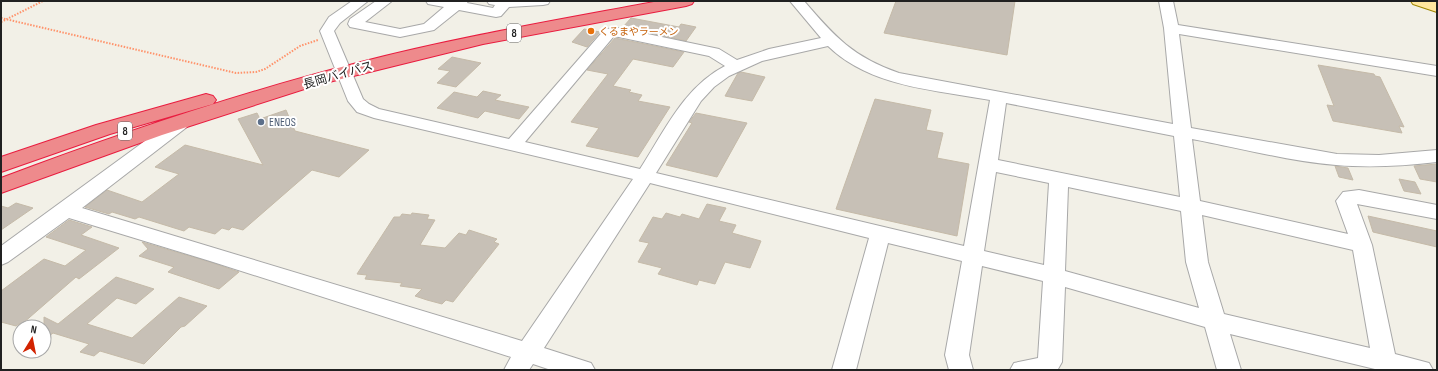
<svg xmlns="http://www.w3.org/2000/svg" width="1438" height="371" viewBox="0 0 1438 371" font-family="'Sofia Sans Condensed','Noto Sans JP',sans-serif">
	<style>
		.building { fill: #c7c0b6; stroke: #c5baa8 }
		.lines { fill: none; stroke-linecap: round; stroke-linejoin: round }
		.minor-casing { stroke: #a8a8a8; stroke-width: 2 }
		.major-casing { stroke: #9e8500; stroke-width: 2 }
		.highway-casing { stroke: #e91c3f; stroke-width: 2 }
		.path { stroke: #ff936b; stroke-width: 2; stroke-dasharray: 1.5 1.5; stroke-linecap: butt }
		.minor { fill: #fff; fill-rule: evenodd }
		.major { fill: #ffe69f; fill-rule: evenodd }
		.highway { fill: #ee8a8c; fill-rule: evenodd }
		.food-dot { fill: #e8710a; stroke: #fff; stroke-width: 1.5 }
		.service-dot { fill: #5c6f8a; stroke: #fff; stroke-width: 1.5 }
		.labels { text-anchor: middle; stroke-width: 4; stroke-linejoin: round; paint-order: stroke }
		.far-food-label { font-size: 10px; fill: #c56008; stroke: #fff; text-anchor: start }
		.shield { fill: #fff; stroke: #646464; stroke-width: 1 }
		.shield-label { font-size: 11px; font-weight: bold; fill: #212121 }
		.street-label { font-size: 12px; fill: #212121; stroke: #fff }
		.service-label { font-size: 12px; fill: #4e5e75; stroke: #fff; text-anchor: start }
	</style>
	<rect width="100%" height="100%" fill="#f2f0e7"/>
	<path class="building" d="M896,1H1015L1007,55L884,33Z
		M631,18L679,27L681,24L696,27L686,41L623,27Z
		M584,29L600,32L587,47L572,42Z
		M615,38L684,52L673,67L633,59L613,86L631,90L629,92L642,95L638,101L670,107L638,157L586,146L599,128L571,122L608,74L587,70Z
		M452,57L481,63L456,87L437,83L450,71L438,69Z
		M1318,65L1374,74L1375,76L1380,77L1404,127L1399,126L1402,133L1333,121L1327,105L1334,106Z
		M741,72L765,77L752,101L725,96L738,73Z
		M483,91L501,95L495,100L529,107L519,119L485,111L478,118L437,108L454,92L477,97Z
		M875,99L931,110L926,130L943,133L937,158L969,164L957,236L836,209Z
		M286,110L295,131L369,150L339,177L312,170L243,230L232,227L229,230L222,228L215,234L189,227L184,231L139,217L135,219L112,212L109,214L85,207L107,190L142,202L179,174L155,167L185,145L263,165L238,119L257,113L260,119Z
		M696,113L747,123L717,177L666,165L692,123L689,122Z
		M1437,164V182L1420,179L1414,166Z
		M1335,166L1348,168L1353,180L1339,177Z
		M1399,179L1415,182L1421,194L1404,191Z
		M16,203L33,208L1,230V206L8,208Z
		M707,204L726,208L719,221L736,225L732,233L761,241L750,268L725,262L715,284L699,280L697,285L658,274L662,268L638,262L649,243L639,241L653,217L662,219L666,213L680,217L682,214L699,219Z
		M412,213L429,215L427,219L435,220L420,245L445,248L459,233L466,235L469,230L497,239L494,242L499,244L453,302L446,300L442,304L427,300L415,296L422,289L400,286L402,283L365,279L367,275L357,274L394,217H400L402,214L411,215Z
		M1368,216L1437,231V247L1373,232Z
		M69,220L92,227L81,235L119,248L79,279L76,277L22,324H19L16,326L1,322V291L44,259L65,266L86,250L46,237Z
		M142,242L210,262L239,272L219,289L168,272L174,267L139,256L148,249Z
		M116,277L154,289L136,304L117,298L87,324L132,338L179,297L207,306L185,326L181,327L144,364L100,351L94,356L80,352L89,344L53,333L44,340V317L58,324Z"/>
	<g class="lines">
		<defs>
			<path id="minor" d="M352,1H368L340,23L334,31L363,99L369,104L379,109L509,139L605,29L619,28L719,49L737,60L769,49L821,38L790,1H804C835,37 853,57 899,73L1173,124L1164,28L1159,1H1173L1178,25L1437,66V76L1179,34L1191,128L1337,154L1379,155L1437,150V162C1403,166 1370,168 1336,165C1288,161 1240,148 1192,139L1200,201L1348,234L1336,201L1343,192L1359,190L1437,205V219L1357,204L1372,245L1395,354L1429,363L1433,370H1379L1230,334L1241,370H1217L1205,327L1065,287L1062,362L1058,369L1010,370L1014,363L1038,358L1043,281L982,266L969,355L973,370H949L945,355L962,261L888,243L856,370H832L869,238L650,183L544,348L591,363L595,370H551L533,364L529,370H504L511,357L210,261L69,218L8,262L1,265V246L175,119L181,118L187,119L190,123L187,127L82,208L522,341L633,179L374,118L357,112L348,101L320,31L329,17ZM614,36L709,56L725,66C684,87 664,132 640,169L525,142ZM828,46C870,87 935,90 990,100L964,246L656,173L701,101L714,87L729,76L762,61ZM1006,103L1174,136L1180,197L998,160ZM996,172L1049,183L1044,265L984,251ZM1068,187L1181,211L1186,262L1199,308L1065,271ZM1202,215L1353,250L1370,348L1224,314L1208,262Z
				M376,1H392L365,22L400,29L424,24L444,7L428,4L426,1H468L467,3L493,8L495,5L489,4L487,1H550L548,4L543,5L509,7L501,16L496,17L459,10L434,30L400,37L350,27L348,24L350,19Z"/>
			<path id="major" d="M1411,1L1437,2V12L1413,4Z"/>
			<path id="highway" d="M659,1H694L692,4L686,6L483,44L317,85L162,135L1,193V178C118,134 236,94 357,63C457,37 558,20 659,1Z
				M206,94L213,96L216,100L213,104L110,134L1,172V157L96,125Z"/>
		</defs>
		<use href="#minor" class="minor-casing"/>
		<use href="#major" class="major-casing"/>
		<use href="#highway" class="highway-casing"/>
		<path class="path" d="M1,18L236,73L256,72L265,69L300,46L318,40
			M1,22L43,1"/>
		<use href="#minor" class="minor"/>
		<use href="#major" class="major"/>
		<use href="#highway" class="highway"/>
	</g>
	<circle class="food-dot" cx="591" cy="31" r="4"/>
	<circle class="service-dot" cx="261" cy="122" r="4"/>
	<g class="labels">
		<g class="far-food-label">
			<text x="599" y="35">くるまやラーメン</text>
		</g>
		<g class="shield">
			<rect x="507" y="24" width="14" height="18" rx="3"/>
			<rect x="118" y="122" width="14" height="18" rx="3"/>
		</g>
		<g class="shield-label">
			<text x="514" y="37">8</text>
			<text x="125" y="135">8</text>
		</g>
		<g class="street-label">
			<text transform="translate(338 75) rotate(-16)" y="4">長岡バイパス</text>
		</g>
		<g class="service-label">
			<text x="269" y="126">ENEOS</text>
		</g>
	</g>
	<rect width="1438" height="371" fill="none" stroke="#212121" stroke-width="4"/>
	<g transform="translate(32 339) rotate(10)"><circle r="19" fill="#ffffff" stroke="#a6a6a6"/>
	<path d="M0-3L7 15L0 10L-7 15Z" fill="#d22300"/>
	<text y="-6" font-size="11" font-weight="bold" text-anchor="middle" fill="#212121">N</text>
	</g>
</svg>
